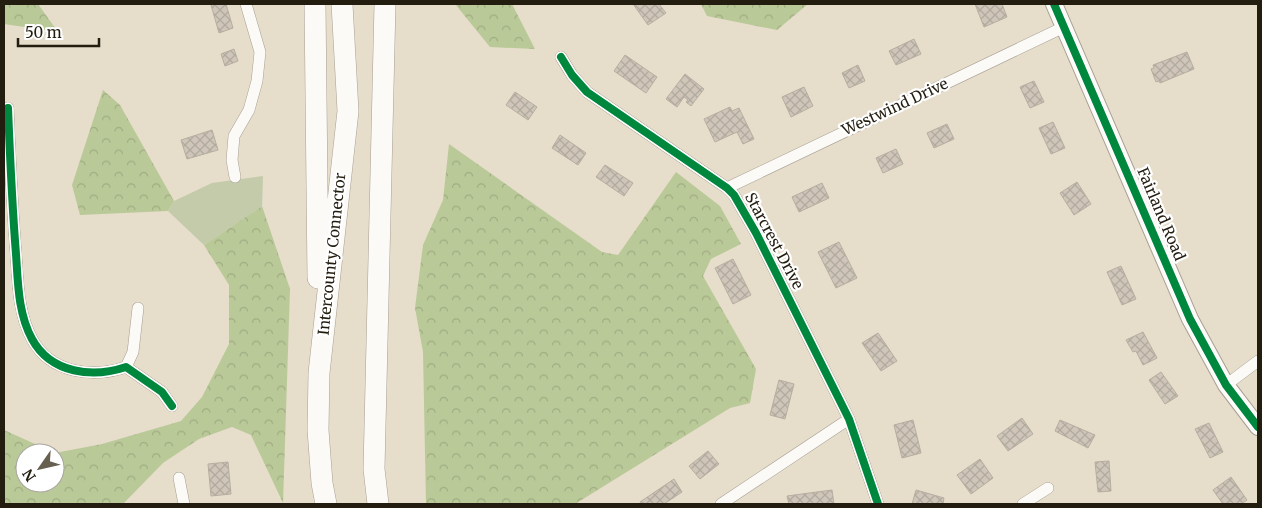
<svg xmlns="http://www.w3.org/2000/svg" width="1262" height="508" viewBox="0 0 1262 508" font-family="Merriweather,serif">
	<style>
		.green { fill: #c3cbaa }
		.forest { fill: url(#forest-crowns); fill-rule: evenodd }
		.building { fill: url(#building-cross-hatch); stroke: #b7aea1 }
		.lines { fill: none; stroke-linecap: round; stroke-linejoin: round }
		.minor-casing { stroke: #a79f92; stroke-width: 12 }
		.secondary-casing { stroke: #a79f92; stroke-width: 18 }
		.motorway-casing { stroke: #a79f92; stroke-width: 22 }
		.minor { stroke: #fbfaf7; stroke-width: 11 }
		.secondary { stroke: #fbfaf7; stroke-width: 16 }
		.motorway { stroke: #fbfaf7; stroke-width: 21 }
		.cycleway-casing { stroke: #fff; stroke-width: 11 }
		.cycleway { stroke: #00873e; stroke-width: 8 }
		.labels { text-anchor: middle; stroke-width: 4.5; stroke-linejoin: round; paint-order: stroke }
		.street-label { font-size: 15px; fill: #231d10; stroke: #fff }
	</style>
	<defs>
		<pattern id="forest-crowns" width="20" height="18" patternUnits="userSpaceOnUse" patternTransform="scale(1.25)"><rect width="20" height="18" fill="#bac998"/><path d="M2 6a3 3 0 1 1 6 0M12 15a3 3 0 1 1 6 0" fill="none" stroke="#a0ac82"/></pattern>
		<pattern id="building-cross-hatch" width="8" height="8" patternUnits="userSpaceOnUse" patternTransform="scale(1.25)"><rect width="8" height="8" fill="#cfc6b9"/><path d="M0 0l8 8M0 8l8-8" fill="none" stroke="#b1aa9e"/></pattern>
	</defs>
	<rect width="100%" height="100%" fill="#e6ddcb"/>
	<path class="green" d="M263,176L262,206L204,245L168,211L174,201L212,183Z"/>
	<path class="forest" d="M4,4H38L58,32L4,24Z
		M455,4H512L535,49L490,47Z
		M701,4H808L777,30L707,16Z
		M103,90L120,105L174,201L168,211L80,215L72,185Z
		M449,144L602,252L618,255L676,172L720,206L741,244L711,259L703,276L756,369L750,403L730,408L575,504H426L423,352L415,308L423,245L443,200Z
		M262,206L290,289L283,503L251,435L232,427L199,439L163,463L123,504H4V430L55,453L102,444L181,421L202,397L229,344V285L204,245ZM25,453H55V483H25Z"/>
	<path class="building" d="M215,4H226L233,28L219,33L211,5Z
		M633,4H659L666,13L648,25Z
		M975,4H1002L1007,17L984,27Z
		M914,39L921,54L896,65L889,51Z
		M234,49L238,61L225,66L221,54Z
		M1187,52L1194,69L1160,83L1159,81L1156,82L1151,69L1154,68L1153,65Z
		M625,55L657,77L646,93L614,71Z
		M858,65L865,81L849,88L842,73Z
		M685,74L704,89L691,106L686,102L688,100L684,97L677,107L666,99Z
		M1034,81L1044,102L1030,108L1020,87Z
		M804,87L813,106L791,117L782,97Z
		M515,92L537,107L528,120L506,105Z
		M730,107L732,111L739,108L754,139L743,144L737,132L715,142L704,119Z
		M1053,122L1065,148L1051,154L1039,128Z
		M947,124L954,139L934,148L927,133Z
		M212,130L218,150L187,159L181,140Z
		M560,135L586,153L578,165L552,148Z
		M896,149L903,164L883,173L876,158Z
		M605,165L633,183L624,196L596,177Z
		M1077,182L1091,204L1074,215L1060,193Z
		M822,183L829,198L799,212L792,197Z
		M839,242L857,278L836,288L818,252Z
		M733,259L751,295L733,304L715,268Z
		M1121,266L1136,299L1122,305L1107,272Z
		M1143,332L1157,358L1143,365L1136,351L1133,352L1126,340Z
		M878,333L897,361L881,371L862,343Z
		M1161,372L1178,396L1165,404L1149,380Z
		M779,380L794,384L785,419L770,415Z
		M1022,418L1033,434L1008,451L997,436Z
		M913,420L921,453L902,458L894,425Z
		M1060,420L1095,435L1088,448L1055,431Z
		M1209,423L1223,452L1210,458L1195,429Z
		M708,451L719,464L700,479L689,466Z
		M980,459L993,478L971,494L957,475Z
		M1109,461L1111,491L1098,492L1095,462Z
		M228,462L231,494L211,496L208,464Z
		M1231,477L1247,500L1241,504H1223L1213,490Z
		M674,479L682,492L664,504H641L640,502Z
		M832,490L834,504H789L787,496Z
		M916,490L944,498L943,504H912Z"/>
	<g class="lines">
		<defs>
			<path id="minor" d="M561,57L572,75L587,92L727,188L734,195L756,233L849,419L878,504
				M8,108C10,157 12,205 16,254C18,283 18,313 32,339C51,374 93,378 126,367L162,392L172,406
				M235,177L232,160L234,136L249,110L257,81L260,52L246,4
				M727,188L1064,27
				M126,367L133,352L138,308
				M1226,385L1258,361
				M179,478L184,504
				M721,504L849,419
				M1023,504L1048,488"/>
			<path id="secondary" d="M1054,4L1190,319L1226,385L1258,427"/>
			<path id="motorway" d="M315,4L318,278
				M326,504L322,483L318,430L319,373L348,111L342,4
				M378,504L374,469L385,4"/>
		</defs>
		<use href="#minor" class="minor-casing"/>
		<use href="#secondary" class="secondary-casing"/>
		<use href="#motorway" class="motorway-casing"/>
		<use href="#minor" class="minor"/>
		<use href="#secondary" class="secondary"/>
		<use href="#motorway" class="motorway"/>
		<defs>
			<path id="cycleway" d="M1054,4L1190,319L1226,385L1258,427
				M561,57L572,75L587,92L727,188L734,195L756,233L849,419L878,504
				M8,108C10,157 12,205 16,254C18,283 18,313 32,339C51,374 93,378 126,367L162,392L172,406"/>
		</defs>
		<use href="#cycleway" class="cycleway-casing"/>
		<use href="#cycleway" class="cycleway"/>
	</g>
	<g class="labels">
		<g class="street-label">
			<text transform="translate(895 107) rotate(-25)" y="5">Westwind Drive</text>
			<text transform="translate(1161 214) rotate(67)" y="5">Fairland Road</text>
			<text transform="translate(774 241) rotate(62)" y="5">Starcrest Drive</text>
			<text transform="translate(332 254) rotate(-84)" y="5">Intercounty Connector</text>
		</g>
	</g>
	<rect width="1262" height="508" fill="none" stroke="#231d10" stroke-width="10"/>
	<g transform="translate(40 468) rotate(236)"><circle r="24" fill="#ffffff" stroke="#a7a59f"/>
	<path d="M0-4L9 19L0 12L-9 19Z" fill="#676051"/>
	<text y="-8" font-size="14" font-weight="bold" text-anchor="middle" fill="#231d10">N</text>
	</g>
	<path d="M18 38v8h81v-8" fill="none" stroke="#231d10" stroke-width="2.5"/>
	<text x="25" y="38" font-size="15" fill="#231d10" stroke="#ffffff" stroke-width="4" paint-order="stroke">50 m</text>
</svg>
